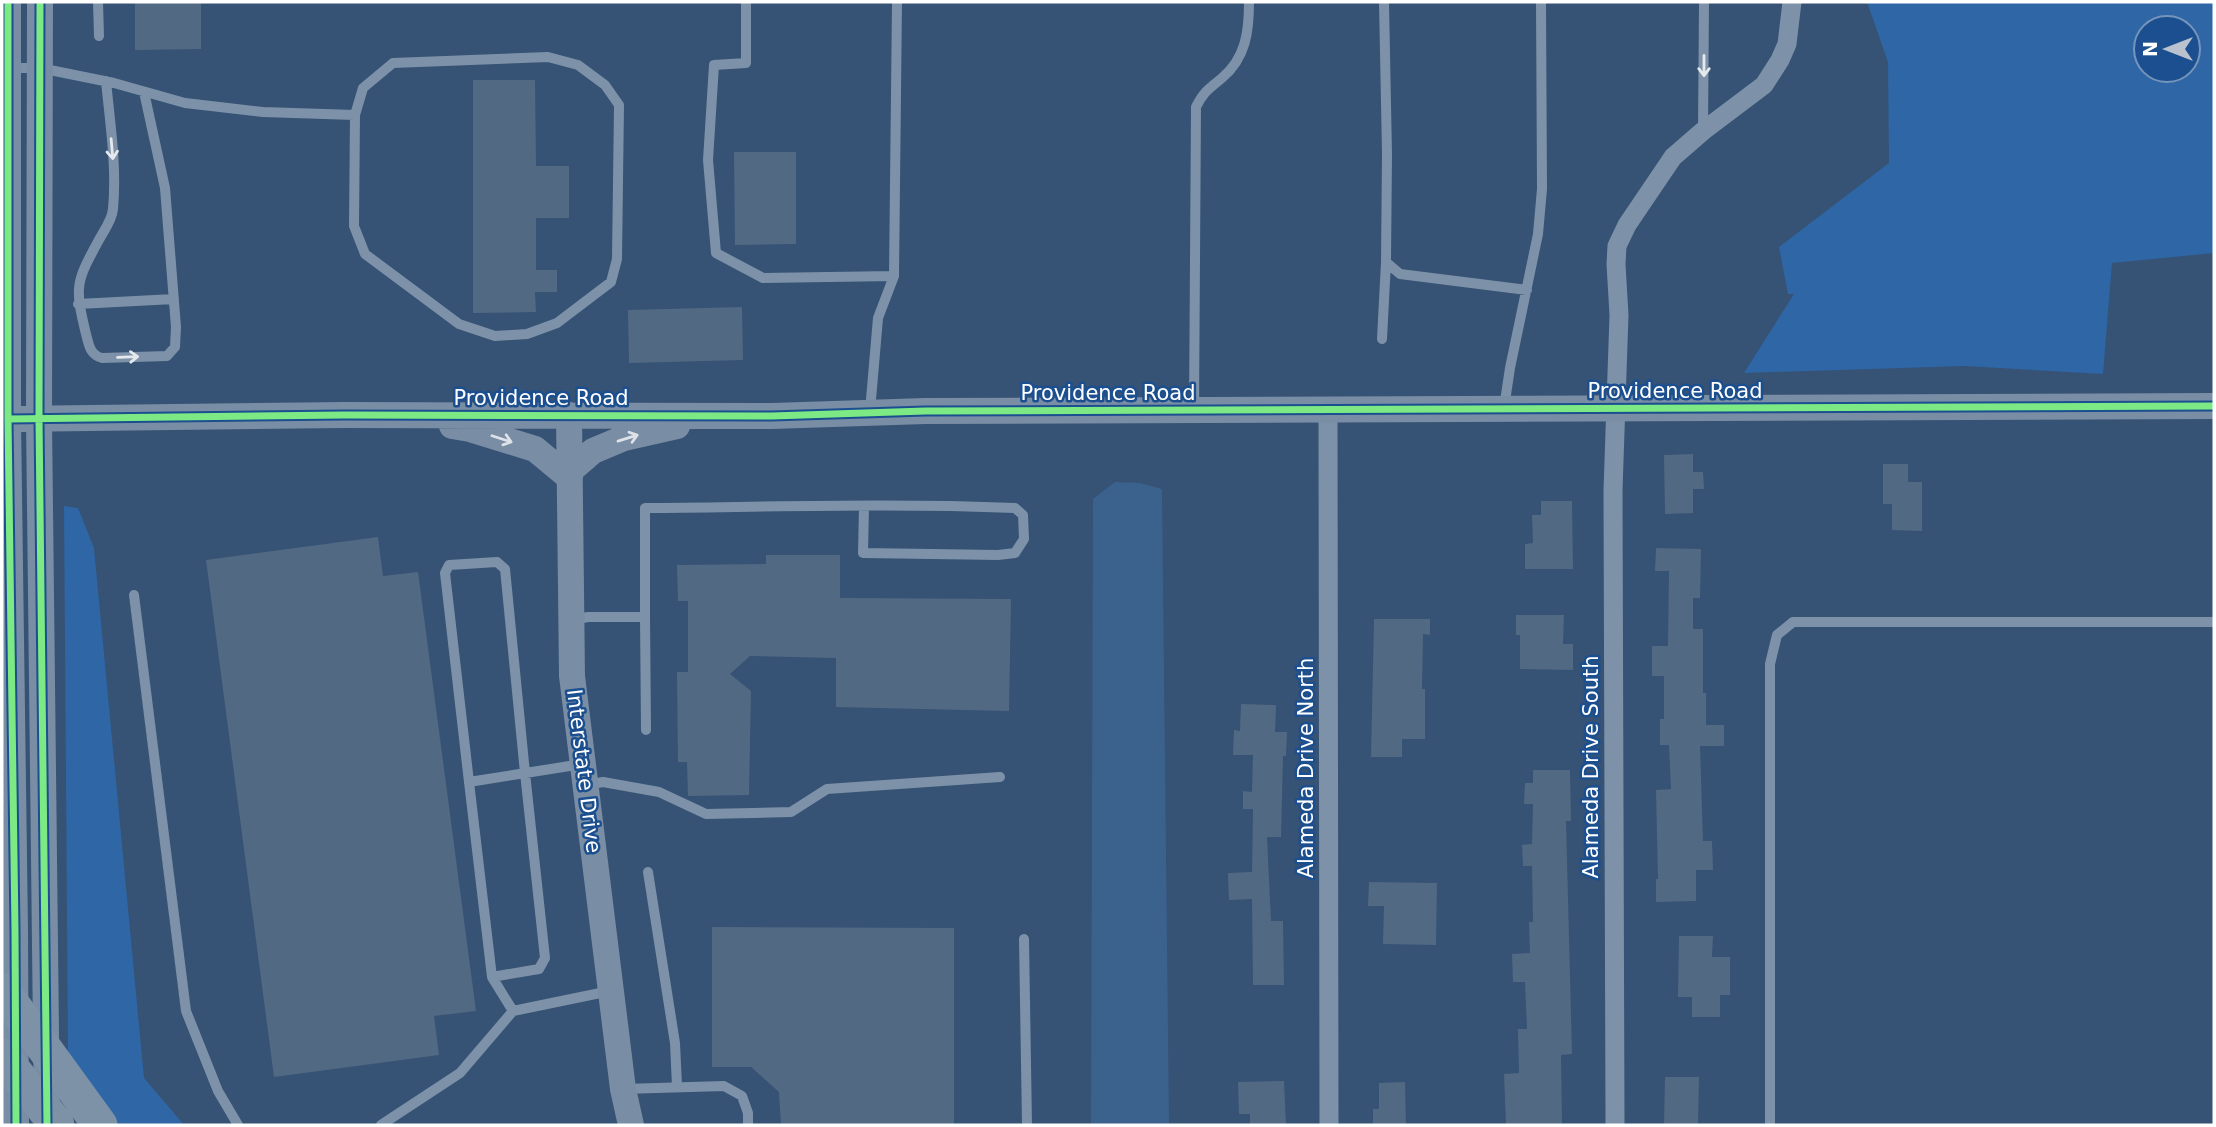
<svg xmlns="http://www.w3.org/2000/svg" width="2216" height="1127" viewBox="0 0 2216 1127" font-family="'DejaVu Sans',sans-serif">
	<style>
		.green { fill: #2f66a5; fill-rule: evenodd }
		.water { fill: #3b618d }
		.building { fill: #526984 }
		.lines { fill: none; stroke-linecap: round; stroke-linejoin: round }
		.lane { stroke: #7d92a8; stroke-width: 10 }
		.street { stroke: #7d92a8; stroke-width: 19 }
		.secondary { stroke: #798da4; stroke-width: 26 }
		.highway { stroke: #7e92a7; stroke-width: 35 }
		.cycleway-casing { stroke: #1b4f8f; stroke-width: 11 }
		.cycleway { stroke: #7ce984; stroke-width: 7 }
		.oneway { stroke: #e5e9ee }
		.oneway2 { stroke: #dee2e8 }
		.labels { text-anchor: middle; stroke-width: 5; stroke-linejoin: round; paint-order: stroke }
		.street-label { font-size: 21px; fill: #fff; stroke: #1b4f8f }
	</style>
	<rect width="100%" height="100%" fill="#365274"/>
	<path class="green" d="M1867,2H2214V253L2112,263L2103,374L1964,366L1744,373L1794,294H1788L1779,247L1889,163L1888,62ZM2146,28H2188V70H2146Z
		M64,506L78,508L94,548L144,1078L184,1125H116L68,1059Z"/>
	<path class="water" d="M1115,482L1140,483L1162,489L1169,1125H1091L1093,499Z"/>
	<path class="building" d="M135,2H201V49L135,50Z
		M473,80H535L536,166H569V218H536V270H557V292H535L536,312L473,313Z
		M734,152H796V244L735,245Z
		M742,307L743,360L629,363L628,310Z
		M1693,454V472H1703L1704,489H1693V513L1665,514L1664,455Z
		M1883,464H1908V482H1922V531L1892,530V504H1883Z
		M1541,501H1572L1573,569H1525V544L1533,543L1532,515H1541Z
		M378,537L383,576L418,572L476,1011L434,1016L439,1055L274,1077L206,560Z
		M1656,548L1701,549L1700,598H1693V629H1703V693H1706V725H1724V746H1700L1703,841H1712L1713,870H1696V901L1656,902V879H1658L1656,790L1671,789L1669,745H1660V719H1664V676H1652V646H1668L1669,571H1655Z
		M766,555H840V598L1011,599L1009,711L836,707V658L750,656L730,674L751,691L749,795L688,796L687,762H678L677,672H688V601H678L677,565L766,564Z
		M1516,615H1564L1563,644H1573V670L1520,669V635H1516Z
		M1374,619H1430V635L1423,634L1422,689H1425V739H1402V757H1371Z
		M1241,704L1276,705L1275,732H1287L1286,756H1283L1281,837H1267L1271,921H1283L1284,985H1253L1252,899L1229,900L1228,873L1252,872L1253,809H1243V791L1252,792L1253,755H1233L1234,730L1240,731Z
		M1533,770H1570L1571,821H1566L1572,1054L1561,1055L1562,1125H1506L1504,1074L1519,1073L1518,1029H1527L1525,982H1513L1512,954L1530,953L1529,922H1533L1532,866H1523L1522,845L1532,844L1533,804H1524L1525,783H1533Z
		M1369,882L1437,883L1436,945L1383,944L1384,906H1368Z
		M712,927L954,928V1125H781L779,1092L751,1067H712Z
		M1679,936H1713L1712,957H1730V995H1720V1017H1692V997H1678Z
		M1665,1077H1699L1698,1125H1664Z
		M1284,1081L1286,1125H1250V1114H1239L1238,1082Z
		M1405,1082L1406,1125H1373V1109H1379V1083Z"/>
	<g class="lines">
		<path class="lane" d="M98,2L99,36
			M746,2V63L714,65L708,160L716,253L763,278L894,276
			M1384,2L1387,154L1386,262L1400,274L1527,290
			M8,68H40L114,83L185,103L263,112L355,115L354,226L365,254L459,324L495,336L527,334L557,323L611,282L617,259L619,105L605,85L578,65L548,57L393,63L363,88L355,115
			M106,81C110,123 117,167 113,209C112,220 105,229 100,238C76,282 74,285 86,334C89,345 90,355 102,358L167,356L175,347L176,327L165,188L144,92
			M1703,131L1704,2
			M78,304L174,299
			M1382,339L1386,262
			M1504,408L1510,368L1538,234L1542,189L1541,2
			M1194,410L1196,107C1204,91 1209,89 1222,78C1246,58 1249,31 1249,2
			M870,411L878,318L894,276L897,2
			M134,595L186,1011L218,1091L238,1125
			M645,617L646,730
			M572,620L588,617H645V508C768,507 892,503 1015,508L1023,515L1024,539L1015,553L998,555L863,553L864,507
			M469,782L492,977L513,1011L610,991
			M586,785L603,782L659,792L706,814L791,812L827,789L1000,777
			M648,872L675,1043L677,1086
			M1024,939L1027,1125
			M492,977L539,969L545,958L525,773L505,569L497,562L449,565L445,573L469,782C507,776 544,770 582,764
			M623,1089L724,1086L742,1096L748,1113V1125
			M381,1125L460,1073L513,1011
			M1770,1125V664L1777,635L1793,622H2214"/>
		<path class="street" d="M1328,410L1329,1125
			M1615,1125L1613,490L1619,315L1616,264L1617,246L1627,225L1673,157L1703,131L1764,85L1780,60L1787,44L1792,2"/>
		<path class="secondary" d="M8,2V419L15,930L16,1125
			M40,2L39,419L47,1120
			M569,415L572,676L623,1089L631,1125
			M8,419L344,415L772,416L925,411L2214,406
			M452,426L470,429L535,449L570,478
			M570,471L593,451L624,438L677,426"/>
		<path class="highway" d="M2,990L100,1125
			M2,1056L57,1125"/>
		<defs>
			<path id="cycleway" d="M8,2V419L15,930L16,1125
				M40,2L39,419L47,1125
				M8,419L344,415L772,416L925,411L2214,406"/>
		</defs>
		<use href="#cycleway" class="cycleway-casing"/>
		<use href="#cycleway" class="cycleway"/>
	</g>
	<defs><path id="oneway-shaft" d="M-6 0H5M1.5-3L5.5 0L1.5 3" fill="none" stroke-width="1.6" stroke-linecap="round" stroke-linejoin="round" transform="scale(1.75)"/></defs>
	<g class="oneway">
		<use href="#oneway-shaft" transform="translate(1704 66) rotate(90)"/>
		<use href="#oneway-shaft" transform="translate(112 149) rotate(85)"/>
		<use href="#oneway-shaft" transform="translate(128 357) rotate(-2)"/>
	</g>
	<g class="oneway2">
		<use href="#oneway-shaft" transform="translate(628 438) rotate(-17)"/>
		<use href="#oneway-shaft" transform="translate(502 439) rotate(18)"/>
	</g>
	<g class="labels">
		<g class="street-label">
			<text x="1675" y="398">Providence Road</text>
			<text x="1108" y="400">Providence Road</text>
			<text x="541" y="405">Providence Road</text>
			<text transform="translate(1591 767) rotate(-90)" y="7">Alameda Drive South</text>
			<text transform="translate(1306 768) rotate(-90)" y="7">Alameda Drive North</text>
			<text transform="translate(584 771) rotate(83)" y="7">Interstate Drive</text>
		</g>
	</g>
	<rect width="2216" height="1127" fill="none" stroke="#ffffff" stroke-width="7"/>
	<g transform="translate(2167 49) rotate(270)"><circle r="33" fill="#1b4f8f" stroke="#7695bc" stroke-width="2"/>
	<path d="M0-5L12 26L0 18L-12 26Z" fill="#b9c2ce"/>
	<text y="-10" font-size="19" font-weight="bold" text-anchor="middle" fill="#ffffff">N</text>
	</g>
</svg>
